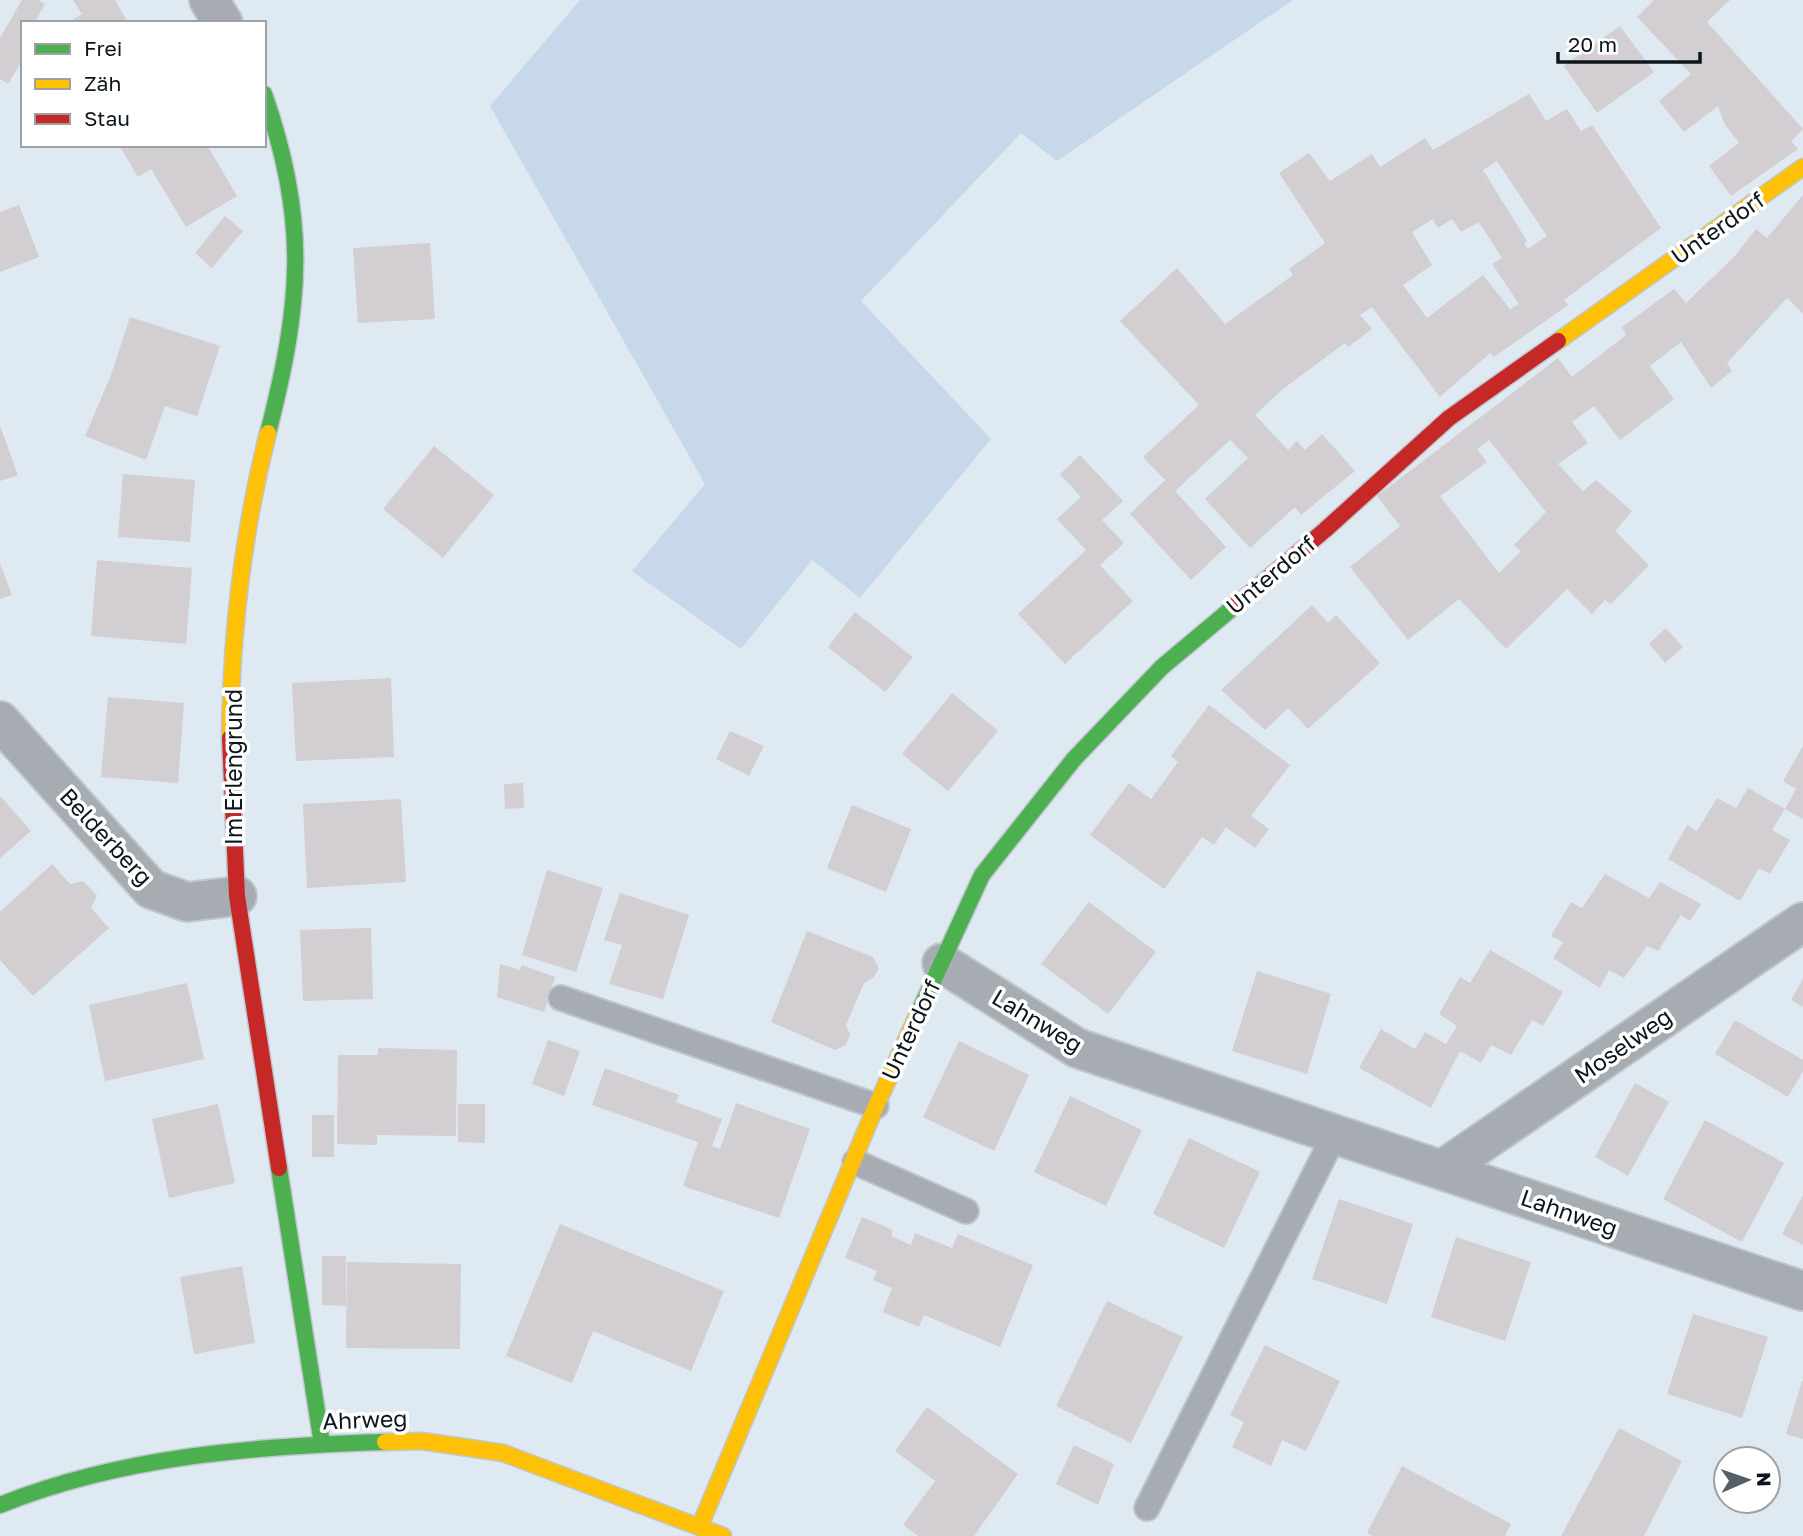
<svg xmlns="http://www.w3.org/2000/svg" width="1803" height="1536" viewBox="0 0 1803 1536" font-family="'Golos Text',sans-serif">
	<style>
		.green { fill: #c6d8e9 }
		.building { fill: #d2ced2; fill-rule: evenodd }
		.lines { fill: none; stroke-linecap: round; stroke-linejoin: round }
		.lane-casing { stroke: #bfc7ce; stroke-width: 28 }
		.street-casing { stroke: #bfc7ce; stroke-width: 42 }
		.fast-casing { stroke: #bfc7ce; stroke-width: 19 }
		.slow-casing { stroke: #bfc7ce; stroke-width: 19 }
		.jam-casing { stroke: #bfc7ce; stroke-width: 19 }
		.lane { stroke: #a6acb1; stroke-width: 24 }
		.street { stroke: #a6acb1; stroke-width: 38 }
		.fast { stroke: #4caf50; stroke-width: 16 }
		.slow { stroke: #ffc107; stroke-width: 16 }
		.jam { stroke: #c62828; stroke-width: 16 }
		.labels { text-anchor: middle; stroke-width: 7; stroke-linejoin: round; paint-order: stroke }
		.street-label { font-size: 23px; fill: #0d151c; stroke: #fff }
	</style>
	<rect width="100%" height="100%" fill="#dfe9f2"/>
	<path class="green" d="M580,0H1293L1057,161L1021,133L861,301L991,439L860,598L812,560L741,649L632,571L705,484L490,106Z"/>
	<path class="building" d="M22,0H38L45,4L34,23H23V59L8,84L0,79V38Z
		M73,0H115L128,23H67L82,14Z
		M1654,0H1730L1707,22L1803,129L1791,141L1798,149L1731,196L1709,166L1739,143L1724,123L1718,106L1684,132L1659,101L1691,74L1637,17Z
		M1620,26L1654,72L1597,113L1564,66Z
		M1529,94L1546,121L1567,109L1581,131L1592,125L1661,228L1564,300L1568,305L1494,357L1490,353L1440,397L1372,307L1360,315L1372,329L1348,347L1345,343L1283,389L1255,415L1288,450L1297,441L1305,450L1322,434L1355,471L1301,515L1295,507L1250,548L1205,499L1248,458L1230,440L1175,491L1226,547L1191,580L1130,514L1165,480L1143,457L1199,405L1120,321L1177,268L1225,324L1293,275L1289,269L1325,243L1279,173L1309,153L1330,181L1372,154L1380,167L1425,138L1433,150ZM1497,161L1547,236L1528,249L1524,243L1527,241L1483,170ZM1433,219L1438,228L1452,219L1461,232L1479,222L1502,258L1492,264L1519,304L1510,309L1483,275L1427,318L1403,285L1432,265L1412,232Z
		M119,145H207L237,196L186,227L151,169L138,177Z
		M1803,195V314L1787,298L1727,363L1732,371L1711,388L1681,342L1650,366L1674,399L1620,440L1594,406L1572,422L1588,443L1558,464L1583,491L1596,480L1632,511L1615,531L1649,565L1611,604L1605,600L1592,614L1567,589L1506,649L1459,599L1408,640L1350,567L1400,526L1377,496L1558,358L1572,377L1626,335L1622,327L1674,289L1686,303L1735,256L1756,229L1767,238ZM1489,440L1546,512L1514,545L1521,551L1499,573L1440,496L1487,462L1477,449Z
		M19,205L39,257L0,272V212Z
		M225,216L243,231L212,268L195,253Z
		M430,243L435,319L358,323L353,248Z
		M130,317L220,346L197,416L165,406L146,460L85,436L111,375Z
		M0,426L18,475L0,481Z
		M434,446L494,495L443,558L383,509Z
		M1080,455L1123,501L1102,520L1124,543L1100,565L1133,601L1065,664L1018,614L1086,550L1057,519L1081,497L1060,474Z
		M123,474L195,480L190,542L118,537Z
		M97,560L192,568L186,644L91,636Z
		M0,563L12,595L0,599Z
		M1312,605L1328,623L1336,615L1380,663L1308,729L1288,708L1265,730L1221,690Z
		M855,612L913,657L885,692L828,647Z
		M1666,628L1683,647L1665,663L1649,644Z
		M391,678L394,757L296,761L292,683Z
		M952,693L998,731L948,791L902,754Z
		M108,697L184,703L178,783L101,777Z
		M1209,705L1290,765L1251,816L1269,829L1255,848L1226,827L1214,845L1202,837L1164,889L1090,835L1129,783L1151,799L1178,762L1171,756Z
		M730,731L764,746L749,776L716,759Z
		M1803,746V819L1785,809L1796,789L1783,781Z
		M523,783L524,808L505,809L504,784Z
		M1748,788L1785,809L1772,830L1790,840L1770,874L1759,868L1740,901L1668,859L1687,825L1697,831L1717,798L1736,808Z
		M0,796L31,831L0,858Z
		M401,799L406,882L307,888L303,804Z
		M852,805L911,829L886,892L827,868Z
		M52,864L70,884L83,881L97,895L91,908L109,928L33,996L0,960V912Z
		M547,870L603,888L576,972L522,955Z
		M1605,874L1649,898L1660,882L1701,904L1690,921L1681,915L1658,951L1647,946L1624,978L1609,970L1600,988L1553,958L1563,942L1551,936L1571,902L1582,908Z
		M620,893L689,915L663,999L609,984L622,945L604,940Z
		M1089,902L1156,952L1108,1014L1041,964Z
		M371,928L373,999L303,1001L300,930Z
		M807,931L873,957L879,969L873,978L864,983L846,1025L850,1034L846,1045L835,1050L771,1022Z
		M1490,950L1563,992L1543,1026L1532,1020L1511,1055L1491,1045L1481,1063L1460,1051L1431,1108L1359,1068L1381,1029L1415,1049L1425,1032L1446,1044L1457,1026L1439,1014L1460,977L1470,983Z
		M500,964L520,970L522,965L555,977L544,1012L497,997Z
		M1257,971L1331,994L1307,1074L1232,1051Z
		M1803,979V1007L1791,1000Z
		M187,983L204,1059L105,1081L89,1005Z
		M1735,1020L1803,1060V1071L1788,1097L1715,1054Z
		M548,1040L580,1051L564,1096L532,1084Z
		M959,1041L1029,1075L994,1151L923,1117Z
		M378,1048L457,1050L456,1136L377,1135V1145L337,1144L338,1055H378Z
		M605,1068L679,1095L676,1102L722,1119L712,1146L720,1149L736,1103L810,1129L779,1218L683,1186L698,1142L592,1105Z
		M1635,1083L1669,1102L1628,1176L1595,1157Z
		M1070,1096L1142,1130L1106,1206L1034,1172Z
		M218,1104L235,1183L169,1198L152,1119Z
		M458,1104H485V1143L458,1142Z
		M312,1115H334V1157H312Z
		M1705,1120L1784,1163L1742,1242L1663,1199Z
		M1189,1138L1260,1172L1224,1248L1153,1214Z
		M1803,1195V1245L1782,1234Z
		M1339,1199L1413,1224L1387,1304L1312,1279Z
		M862,1217L893,1230L891,1236L911,1245L915,1233L952,1248L958,1234L1033,1265L1000,1347L924,1315L919,1327L883,1312L892,1288L873,1280L877,1271L845,1258Z
		M560,1224L724,1291L691,1371L593,1331L572,1383L506,1356Z
		M1456,1237L1531,1262L1505,1341L1431,1317Z
		M322,1256H346V1306L322,1305Z
		M347,1262L461,1264L460,1349L346,1348Z
		M242,1266L255,1343L194,1354L180,1277Z
		M1107,1301L1183,1337L1131,1443L1056,1406Z
		M1693,1314L1768,1337L1742,1418L1667,1394Z
		M1265,1345L1340,1381L1306,1451L1282,1440L1271,1466L1232,1447L1244,1422L1230,1415Z
		M1802,1381H1803V1439L1786,1434Z
		M927,1407L1018,1474L974,1536H918L903,1525L935,1481L895,1451Z
		M1619,1428L1682,1461L1644,1536H1561Z
		M1074,1445L1114,1464L1098,1505L1056,1484Z
		M1402,1466L1511,1524L1505,1536H1373L1367,1533Z"/>
	<g class="lines">
		<defs>
			<path id="lane" d="M561,998L876,1106
				M855,1162L966,1211
				M1147,1508L1335,1134"/>
			<path id="street" d="M209,0L223,23
				M0,721L151,889L187,902L237,896
				M942,963L1077,1048L1803,1291
				M1442,1170L1803,922"/>
			<path id="fast" d="M264,94C309,222 301,304 268,433
				M918,1014L982,875L1074,759L1162,667L1236,605
				M279,1168L322,1444
				M0,1505C122,1456 255,1446 385,1442"/>
			<path id="slow" d="M1558,341L1803,167
				M230,738C231,636 243,532 268,433
				M385,1442L422,1441L503,1453L723,1536
				M700,1526L876,1106L918,1014"/>
			<path id="jam" d="M1236,605L1325,530L1449,418L1558,341
				M230,738L237,896L279,1168"/>
		</defs>
		<use href="#lane" class="lane-casing"/>
		<use href="#street" class="street-casing"/>
		<use href="#fast" class="fast-casing"/>
		<use href="#slow" class="slow-casing"/>
		<use href="#jam" class="jam-casing"/>
		<use href="#lane" class="lane"/>
		<use href="#street" class="street"/>
		<use href="#fast" class="fast"/>
		<use href="#slow" class="slow"/>
		<use href="#jam" class="jam"/>
	</g>
	<g class="labels">
		<g class="street-label">
			<text transform="translate(1718 228) rotate(-35)" y="8">Unterdorf</text>
			<text transform="translate(1271 575) rotate(-40)" y="8">Unterdorf</text>
			<text transform="translate(234 767) rotate(-90)" y="8">Im Erlengrund</text>
			<text transform="translate(106 837) rotate(47)" y="8">Belderberg</text>
			<text transform="translate(1037 1021) rotate(31)" y="8">Lahnweg</text>
			<text transform="translate(911 1030) rotate(-65)" y="8">Unterdorf</text>
			<text transform="translate(1623 1046) rotate(-35)" y="8">Moselweg</text>
			<text transform="translate(1569 1213) rotate(19)" y="8">Lahnweg</text>
			<text transform="translate(365 1420) rotate(-2)" y="8">Ahrweg</text>
		</g>
	</g>
	<rect x="21" y="21" width="245" height="126" fill="#ffffff" stroke="#9ea1a4" stroke-width="2"/>
	<rect x="35" y="44" width="35" height="10" fill="#4caf50" stroke="#9ea1a4" stroke-width="2"/>
	<text x="84" y="56" font-size="21" fill="#0d151c">Frei</text>
	<rect x="35" y="79" width="35" height="10" fill="#ffc107" stroke="#9ea1a4" stroke-width="2"/>
	<text x="84" y="91" font-size="21" fill="#0d151c">Zäh</text>
	<rect x="35" y="114" width="35" height="10" fill="#c62828" stroke="#9ea1a4" stroke-width="2"/>
	<text x="84" y="126" font-size="21" fill="#0d151c">Stau</text>
	<g transform="translate(1747 1480) rotate(88)"><circle r="33" fill="#ffffff" stroke="#9ea1a4" stroke-width="2"/>
	<path d="M0-5L12 26L0 18L-12 26Z" fill="#565f67"/>
	<text y="-10" font-size="19" font-weight="bold" text-anchor="middle" fill="#0d151c">N</text>
	</g>
	<path d="M1558 52v10h142v-10" fill="none" stroke="#0d151c" stroke-width="3.5"/>
	<text x="1568" y="52" font-size="21" fill="#0d151c" stroke="#ffffff" stroke-width="5" paint-order="stroke">20 m</text>
</svg>
